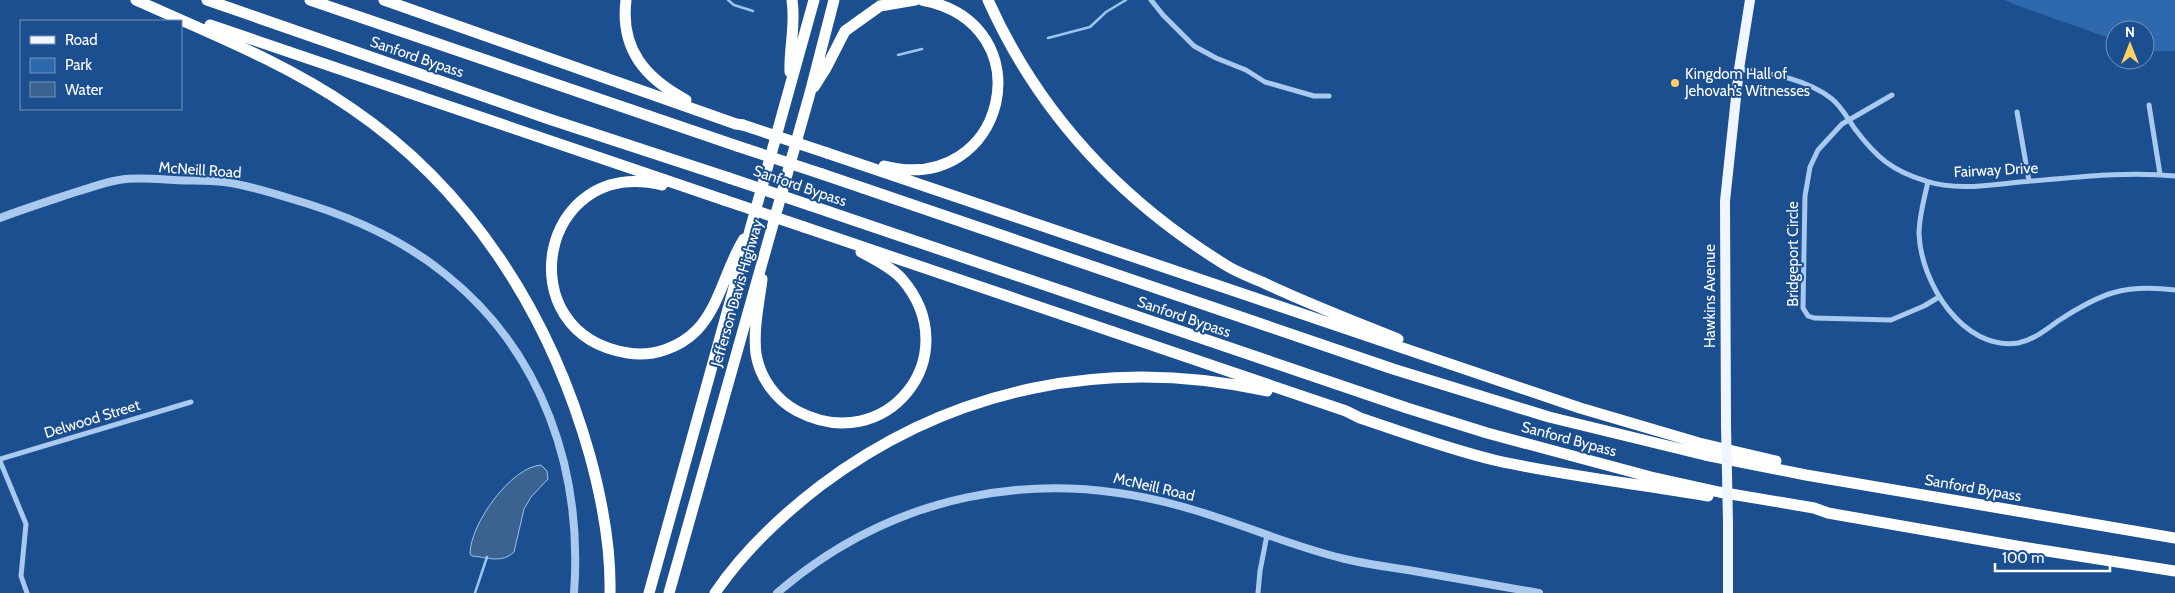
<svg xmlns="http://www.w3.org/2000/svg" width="2175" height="593" viewBox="0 0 2175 593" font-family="Cabin,sans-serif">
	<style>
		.green { fill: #2e69ad }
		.water { fill: #3c6290; stroke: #9cc4f0 }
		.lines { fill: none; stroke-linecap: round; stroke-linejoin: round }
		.stream { stroke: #9cc4f0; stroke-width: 2.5 }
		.minor { stroke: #a9c9ee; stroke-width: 5 }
		.tertiary { stroke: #a9c9ee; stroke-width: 8 }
		.primary { stroke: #f0f6ff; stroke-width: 10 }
		.motorway { stroke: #fff; stroke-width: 11 }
		.primary-bridge { stroke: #f0f6ff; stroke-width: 10 }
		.motorway-bridge { stroke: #fff; stroke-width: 11 }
		.poi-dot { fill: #ffd166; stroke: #1b4f8f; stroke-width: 2 }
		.labels { text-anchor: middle; stroke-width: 4; stroke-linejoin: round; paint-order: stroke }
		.street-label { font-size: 15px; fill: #fff; stroke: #1b4f8f }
		.poi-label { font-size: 15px; fill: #fff; stroke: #1b4f8f; text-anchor: start }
	</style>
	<rect width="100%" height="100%" fill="#1b4f8f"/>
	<path class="green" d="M2005,0H2175V51H2145V30H2115V40L2013,4Z"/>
	<path class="water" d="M541,465L547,471L548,479L531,497L524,509L514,552C502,564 486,557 472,556L470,554C470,524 511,467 541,465Z"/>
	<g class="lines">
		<path class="stream" d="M728,0L734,5L753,11
			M1048,38L1090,27L1106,12L1126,0
			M898,55L922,49
			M475,593L487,557"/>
		<path class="minor" d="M1151,0L1163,15L1194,46L1216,58L1246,70L1265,82L1314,96H1329
			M1739,69C1772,74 1805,78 1832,99C1841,106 1848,119 1855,129C1876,157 1892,171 1926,181C1956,191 1990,185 2020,182C2072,178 2123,171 2175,176
			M1892,95L1842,124L1818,150L1810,167L1805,196L1803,308L1808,316L1814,318L1891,320L1924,306L1939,297
			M2149,105L2160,174
			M2017,112L2029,181
			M1928,182C1924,199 1919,217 1919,234C1921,283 1963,351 2018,343C2033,340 2046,330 2058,321C2101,293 2123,284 2175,290
			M0,459L191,402
			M0,461L26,524L21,576L27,593
			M1258,593L1260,571L1267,535"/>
		<path class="tertiary" d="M0,218C26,208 52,200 79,191C93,187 105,182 119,180C136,177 156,179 174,180C190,181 207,180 224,182C247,185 270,192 292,199C347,215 401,238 445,274C543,352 583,471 574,593
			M777,593C892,494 1035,466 1180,506C1236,521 1289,546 1345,559C1366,564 1387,567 1408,570C1452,578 1495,585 1539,593"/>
		<path class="primary" d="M1726,425L1725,201L1739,69L1750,0
			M1728,523V593"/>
		<path class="motorway" d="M136,0C209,33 284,62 351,108C472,190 551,317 590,456C602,500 611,548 610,593
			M207,0L549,119L729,178
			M310,0L737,146
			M384,0L736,124L743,125
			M626,0C620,49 645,78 686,100
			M988,0C1039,114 1119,199 1224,264C1236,272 1250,277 1262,282C1306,303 1353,321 1398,339
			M210,25L724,200
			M790,72C789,46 796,27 792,0
			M814,87L826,68L845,31L880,6L915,0
			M827,153L1580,408L1699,443L1776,461
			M884,166C1006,197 1047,24 922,0
			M822,174L1393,369L1549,417L1705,455L1806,475L2175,538
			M662,185C539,155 506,334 628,353C653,357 679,348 697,330C720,306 726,267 744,239
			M809,205L1407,408L1487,433L1651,477L1719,492L1814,508L1828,513L2022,547L2175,571
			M804,227L1346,411L1360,418C1405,433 1451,450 1498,461C1567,476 1638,484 1708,496
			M762,279C759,304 753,329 756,354C760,378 776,400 797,411C886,458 968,356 902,279C891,267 874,259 861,252
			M649,593L814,0
			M669,593L810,93L834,0
			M715,593C743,552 781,516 820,486C951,387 1108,356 1267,391"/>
		<path class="primary-bridge" d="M1726,425L1728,523"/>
		<path class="motorway-bridge" d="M743,125L827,153
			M737,146L822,174
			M729,178L809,205
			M724,200L804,227"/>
	</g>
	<circle class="poi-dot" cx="1675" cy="83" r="5"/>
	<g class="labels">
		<g class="street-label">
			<text transform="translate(417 57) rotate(19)" y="5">Sanford Bypass</text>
			<text transform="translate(200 170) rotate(4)" y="5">McNeill Road</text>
			<text transform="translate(1996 170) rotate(-3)" y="5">Fairway Drive</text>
			<text transform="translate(800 186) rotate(19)" y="5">Sanford Bypass</text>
			<text transform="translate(1793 254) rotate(-90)" y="5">Bridgeport Circle</text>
			<text transform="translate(737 293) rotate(-74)" y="5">Jefferson Davis Highway</text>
			<text transform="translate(1710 296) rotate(-90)" y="5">Hawkins Avenue</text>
			<text transform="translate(1184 317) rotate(19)" y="5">Sanford Bypass</text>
			<text transform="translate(92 419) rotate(-17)" y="5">Delwood Street</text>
			<text transform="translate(1569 439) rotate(15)" y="5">Sanford Bypass</text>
			<text transform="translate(1154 487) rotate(13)" y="5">McNeill Road</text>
			<text transform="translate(1973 488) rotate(10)" y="5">Sanford Bypass</text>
		</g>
		<g class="poi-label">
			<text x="1685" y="79">Kingdom Hall of<tspan x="1685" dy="17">Jehovah’s Witnesses</tspan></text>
		</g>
	</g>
	<rect x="20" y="20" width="162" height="90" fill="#1b4f8f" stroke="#7695bc"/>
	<rect x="30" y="36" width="25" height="8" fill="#f0f6ff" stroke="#7695bc"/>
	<text x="65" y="45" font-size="15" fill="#ffffff">Road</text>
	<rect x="30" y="58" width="25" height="15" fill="#2e69ad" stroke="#7695bc"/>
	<text x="65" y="70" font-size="15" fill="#ffffff">Park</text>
	<rect x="30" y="82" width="25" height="15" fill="#3c6290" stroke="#7695bc"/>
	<text x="65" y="95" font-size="15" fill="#ffffff">Water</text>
	<g transform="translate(2130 45)"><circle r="24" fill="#1b4f8f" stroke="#7695bc"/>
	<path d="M0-4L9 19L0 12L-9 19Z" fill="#ffd166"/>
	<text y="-8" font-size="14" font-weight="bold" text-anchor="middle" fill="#ffffff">N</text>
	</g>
	<path d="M1995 563v8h115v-8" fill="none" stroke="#ffffff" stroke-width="2.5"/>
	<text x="2002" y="563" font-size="15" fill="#ffffff" stroke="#1b4f8f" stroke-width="4" paint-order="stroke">100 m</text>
</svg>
